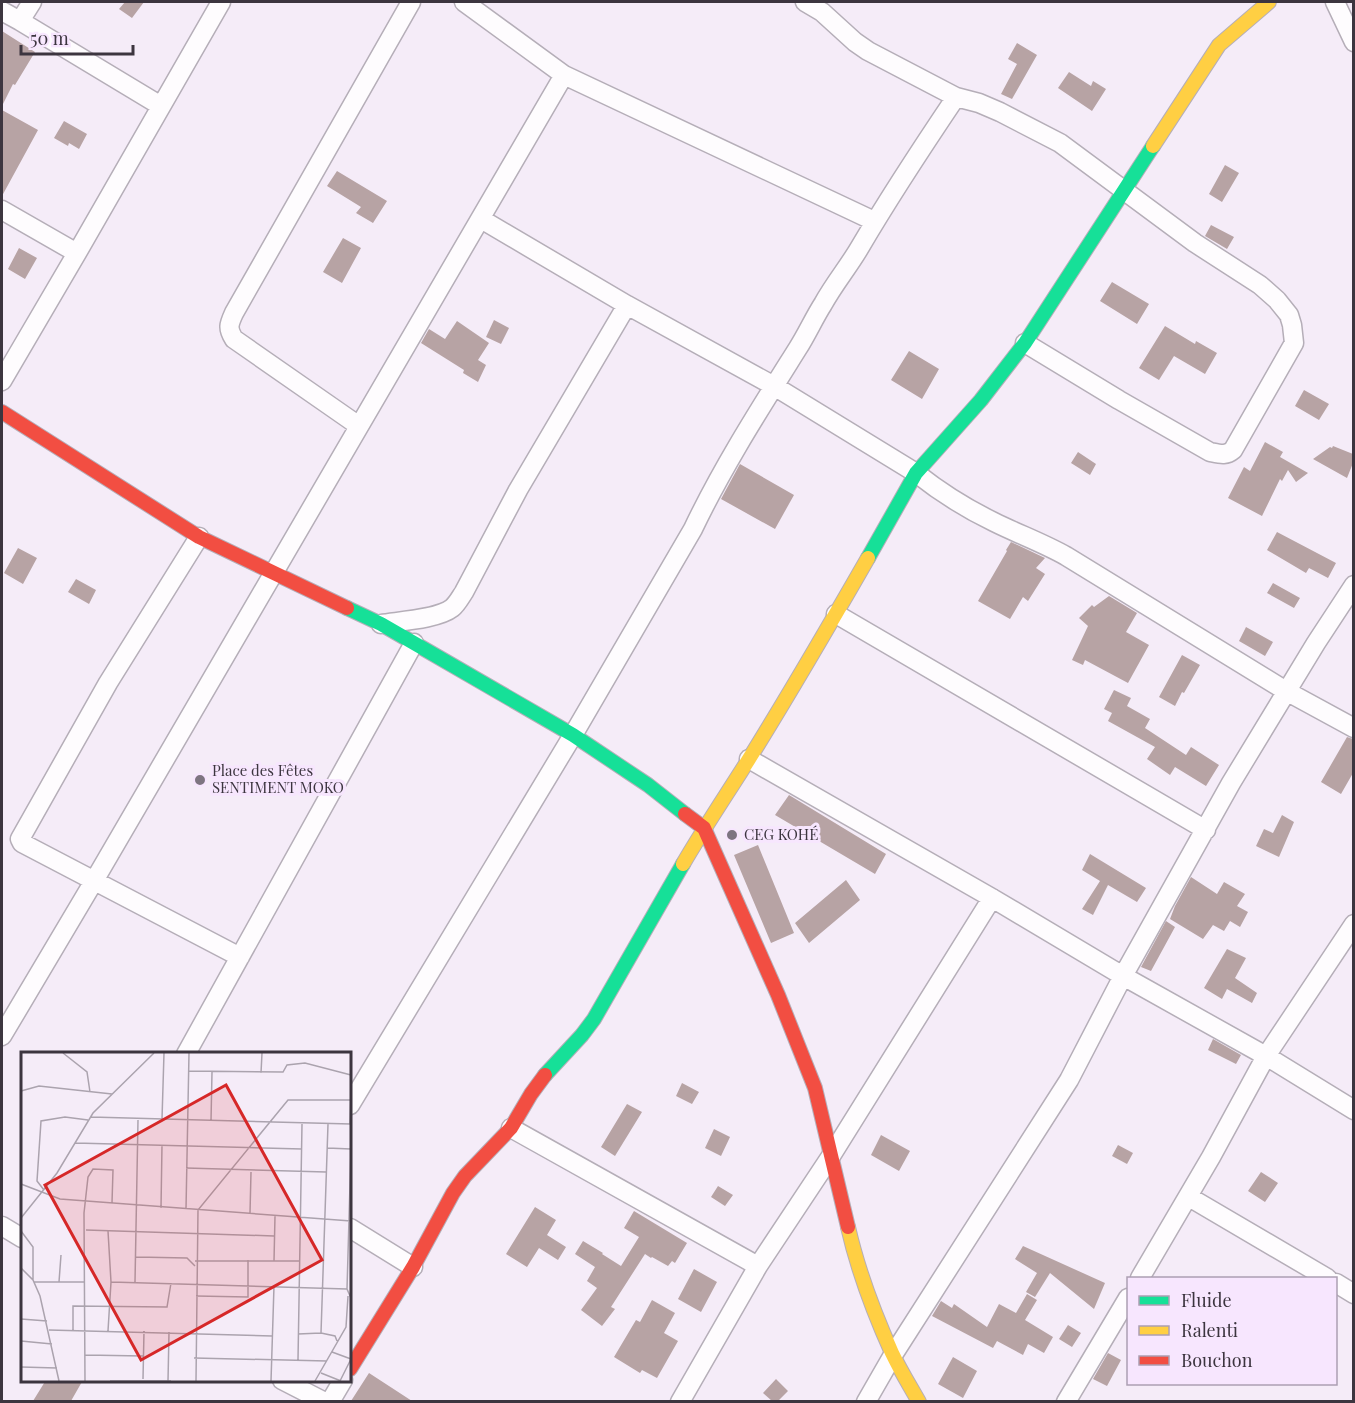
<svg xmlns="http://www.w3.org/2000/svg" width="1355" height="1403" viewBox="0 0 1355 1403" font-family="'Playfair Display',serif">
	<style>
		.building { fill: #b7a3a4 }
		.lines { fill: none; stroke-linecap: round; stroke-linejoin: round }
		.street-casing { stroke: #b5aeb8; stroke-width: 21 }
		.fast-casing { stroke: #b5aeb8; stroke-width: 16 }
		.slow-casing { stroke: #b5aeb8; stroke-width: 16 }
		.jam-casing { stroke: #b5aeb8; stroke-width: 16 }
		.street { stroke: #fefcfe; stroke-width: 18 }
		.fast { stroke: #16e098; stroke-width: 14 }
		.slow { stroke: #ffcf43; stroke-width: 14 }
		.jam { stroke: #f24e42; stroke-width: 14 }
		.poi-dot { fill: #7d7580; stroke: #f7e6fe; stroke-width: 2 }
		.labels { text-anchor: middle; stroke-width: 6; stroke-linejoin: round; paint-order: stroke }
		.poi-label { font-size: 15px; fill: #3c353f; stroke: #f7e6fe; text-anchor: start }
		.inset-road { fill: none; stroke: #aba3ae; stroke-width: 1.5 }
		.view { fill: #d62828; fill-opacity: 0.15; stroke: #d62828; stroke-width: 3 }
		.inset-edge { fill: none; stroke: #3c353f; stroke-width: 3 }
	</style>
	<rect width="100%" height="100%" fill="#f5ecf8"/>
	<path class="building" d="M125,2H144L132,18L119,9Z
		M2,31L35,52L15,85L13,84L2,106Z
		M1017,43L1037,55L1012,99L1001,94L1017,64L1008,59Z
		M1069,72L1091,86L1093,81L1106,89L1092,111L1058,88Z
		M2,110L38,130L2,196Z
		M64,121L87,134L79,149L69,143L68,146L54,138Z
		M1225,165L1239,173L1222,202L1209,194Z
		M337,171L387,201L373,223L356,213L361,207L327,186Z
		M1211,225L1234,237L1227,249L1205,236Z
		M343,238L361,248L342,283L323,272Z
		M19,248L37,258L25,279L8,269Z
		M1112,282L1149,304L1137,324L1100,301Z
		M494,320L509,328L501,344L486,337Z
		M457,321L489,343L478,360L486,365L478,382L463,373L464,370L421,343L429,329L445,339Z
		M1165,326L1195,344L1196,341L1217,353L1205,374L1174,356L1159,380L1139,368Z
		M909,351L939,369L922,399L891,380Z
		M1304,390L1329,404L1319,420L1295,406Z
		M1265,442L1283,452L1280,457L1308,473L1296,482L1288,470L1282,481L1280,479L1262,516L1228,498L1244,467L1250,471Z
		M1333,446L1353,454V463L1347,478L1313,459L1330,447L1332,448Z
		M1078,452L1096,464L1090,475L1071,463Z
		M740,464L794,495L775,529L721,499Z
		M1277,532L1336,563L1328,578L1309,568L1306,573L1267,550Z
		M1011,542L1045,558L1036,568L1045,574L1028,601L1023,597L1010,619L978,601L1007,551L1006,550Z
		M18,548L37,558L23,584L4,573Z
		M76,579L96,590L89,604L68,592Z
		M1273,583L1300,598L1294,608L1267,593Z
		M1109,596L1137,613L1126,632L1149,645L1128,683L1085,660L1083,665L1072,660L1088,626L1079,618L1092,605L1094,607Z
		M1246,627L1273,642L1265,656L1239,641Z
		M1182,655L1200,665L1184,693L1182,692L1175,706L1159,697Z
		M1114,690L1131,698L1127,706L1150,719L1145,728L1186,755L1191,747L1219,765L1206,786L1175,767L1170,775L1147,759L1155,747L1108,721L1112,713L1104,709Z
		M1347,737L1353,739V773L1341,794L1321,782Z
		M789,795L886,854L875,874L775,815Z
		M1282,815L1294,822L1279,857L1256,846L1264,829L1273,833Z
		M758,845L794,933L771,943L734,855Z
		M1090,854L1146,888L1137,902L1108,885L1093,915L1082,909L1100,881L1082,870Z
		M1191,877L1217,894L1224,882L1245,894L1237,906L1248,912L1240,927L1230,921L1224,931L1213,925L1203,939L1170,919L1175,906Z
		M846,880L860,900L809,943L795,923Z
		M1166,921L1175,927L1151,971L1141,967Z
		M1227,949L1246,958L1235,978L1257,993L1252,1003L1227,989L1222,999L1204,988Z
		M1213,1039L1241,1055L1236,1064L1208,1050Z
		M682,1083L699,1092L692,1104L676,1096Z
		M627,1104L642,1112L615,1156L601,1147Z
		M714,1129L730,1137L721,1156L705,1148Z
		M881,1135L910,1151L899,1171L871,1155Z
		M1118,1145L1133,1153L1127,1164L1112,1156Z
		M1261,1172L1278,1183L1265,1202L1248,1191Z
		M718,1186L733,1195L725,1206L711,1197Z
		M535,1207L556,1220L547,1235L566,1247L558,1260L539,1248L527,1267L506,1254Z
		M634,1211L687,1243L675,1263L672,1261L668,1266L652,1257L651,1258L645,1254L611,1307L615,1309L602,1326L581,1310L597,1288L587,1281L595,1267L575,1254L583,1241L603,1253L602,1254L621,1266L639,1237L624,1228Z
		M1023,1246L1105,1283L1094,1309L1050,1273L1035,1297L1026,1292L1037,1273L1015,1259Z
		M694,1269L717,1282L701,1312L678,1299Z
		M1027,1294L1037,1300L1025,1320L1053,1337L1044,1353L1028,1344L1023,1355L997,1341L993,1348L932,1316L941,1301L952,1308L954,1304L987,1327L999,1304L1016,1313Z
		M652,1300L675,1313L664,1333L678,1341L657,1378L642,1370L640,1373L614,1357L636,1320L640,1322Z
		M1068,1325L1081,1333L1072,1347L1059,1339Z
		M1108,1353L1121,1360L1107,1386L1093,1379Z
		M953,1357L977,1371L963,1398L938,1384Z
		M369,1373L412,1401H351Z
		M776,1379L788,1391L778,1401H772L763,1393Z
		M46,1380H83L71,1401H33Z"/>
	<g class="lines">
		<defs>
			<path id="street" d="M464,2L564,75L874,221
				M805,2L822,12L855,42L868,51L956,97L979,103L1000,112L1060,143L1195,243L1260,285L1277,300L1289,315L1292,325L1294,343L1233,450C1226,456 1220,454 1210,452L1119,400L1025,343
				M1335,2L1354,42
				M2,11L20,21L161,106
				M20,21L32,2
				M2,210L77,253
				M481,219L627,305L774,386L916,473C940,492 967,509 994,522C1018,534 1043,543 1066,556L1286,691L1354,728
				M2,381L77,253L221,2
				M359,426L234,339C227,328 229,324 234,313L411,2
				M199,537L108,683L20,839L22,843L240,957
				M836,614L1206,830
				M381,624C400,621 438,619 452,608C457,604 460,598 464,592L518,490L627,305
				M749,759L992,898L1123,976L1266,1056L1354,1110
				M2,1036L94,881L564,75
				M186,1054L414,643
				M350,1105L573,735L693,529C723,466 761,407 798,348C807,334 814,318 823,304C834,284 849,266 860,247C890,196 923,146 956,97
				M511,1128L758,1266
				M1189,1197L1327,1278
				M2,1226L22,1238
				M350,1228L413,1267
				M1140,1278L1211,1157L1266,1056L1354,924
				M1336,1283L1354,1294
				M282,1380L325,1402
				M330,1402L343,1380
				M680,1402L758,1266L831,1156L992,898
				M866,1402L893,1355L1069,1080L1123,976L1231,783L1316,643L1354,585
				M1066,1402L1128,1298"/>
			<path id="fast" d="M868,558L916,473L981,400L1025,343L1153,146
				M347,608L381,624L573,735L648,785L685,814
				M545,1075L582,1035L594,1019L683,864"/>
			<path id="slow" d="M1153,146L1219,45L1269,2
				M683,864C704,828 727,794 749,759C790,693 829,626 868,558
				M848,1227C858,1271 874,1313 892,1353C900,1370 910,1386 919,1402"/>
			<path id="jam" d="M2,412L199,537L347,608
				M685,814L704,828L778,995L815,1088L848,1227
				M350,1369L413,1267L453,1193L465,1176L511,1128L531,1094L545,1075"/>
		</defs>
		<use href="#street" class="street-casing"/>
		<use href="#fast" class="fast-casing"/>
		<use href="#slow" class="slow-casing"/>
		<use href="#jam" class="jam-casing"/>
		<use href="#street" class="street"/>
		<use href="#fast" class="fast"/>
		<use href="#slow" class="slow"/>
		<use href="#jam" class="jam"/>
	</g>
	<g class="poi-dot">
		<circle cx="200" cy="780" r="6"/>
		<circle cx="732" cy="835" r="6"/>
	</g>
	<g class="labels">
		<g class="poi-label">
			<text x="212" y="776">Place des Fêtes<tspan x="212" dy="17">SENTIMENT MOKO</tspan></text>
			<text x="744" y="840">CEG KOHÉ</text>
		</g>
	</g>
	<g transform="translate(21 1052)">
		<rect width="330" height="330" fill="#f5ecf8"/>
		<path class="inset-road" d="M42,1L66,20L69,40M168,19L262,20L266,13L284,11L330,23M240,21L241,1M0,39L18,34L91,42M70,65L330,72M141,67L143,1M190,69L191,20M329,72L330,39M54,91L281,97M306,96L330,97M330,97L326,237L330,246M165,116L305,120M0,132L39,147L330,169M23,138L16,129L20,69L44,65L67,68M140,156L141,93M165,157L168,1M229,161L230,120M0,166L36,121L72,61L133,1M65,178L253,184M0,179L12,195V228M87,179L90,230L87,279M115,205L166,206L174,214M174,209H279M253,209L254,164M0,216L12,228L19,244L38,329M13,230H63M38,230L40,203M90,230L326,237M114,230L117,68M175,244L227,245V208M0,267L26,269M28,278L251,284M52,279V254L146,255L150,231M300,281L307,72M277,282L300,281L314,284L316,289M0,289L31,292M311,300L330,307M64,303L122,304M173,306L306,309M277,308L281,72M0,315L36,316M300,321L320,329M122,327L123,279M64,329L63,161L67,125L72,117L92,118L91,151M89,329H150M147,329L148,280M175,329L177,158L267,48H330M250,329L253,234M294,329L325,275L327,244M319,329L330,307"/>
		<path class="view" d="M205,33L301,208L120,308L24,133Z"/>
		<rect width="330" height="330" class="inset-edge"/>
	</g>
	<rect width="1355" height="1403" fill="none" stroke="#3c353f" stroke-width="6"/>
	<rect x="1127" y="1277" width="210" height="108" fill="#f7e6fe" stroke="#ac9fb2" stroke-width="1.5"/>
	<rect x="1139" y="1296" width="30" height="9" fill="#16e098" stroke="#ac9fb2" stroke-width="1.5"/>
	<text x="1181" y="1307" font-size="18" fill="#3c353f">Fluide</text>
	<rect x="1139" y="1326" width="30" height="9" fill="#ffcf43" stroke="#ac9fb2" stroke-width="1.5"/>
	<text x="1181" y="1337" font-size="18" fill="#3c353f">Ralenti</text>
	<rect x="1139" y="1356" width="30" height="9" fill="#f24e42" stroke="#ac9fb2" stroke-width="1.5"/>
	<text x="1181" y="1367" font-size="18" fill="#3c353f">Bouchon</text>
	<path d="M21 45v9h112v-9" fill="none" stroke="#3c353f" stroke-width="3"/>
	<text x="30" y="45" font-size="18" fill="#3c353f" stroke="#f7e6fe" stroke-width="4.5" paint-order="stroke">50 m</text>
</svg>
